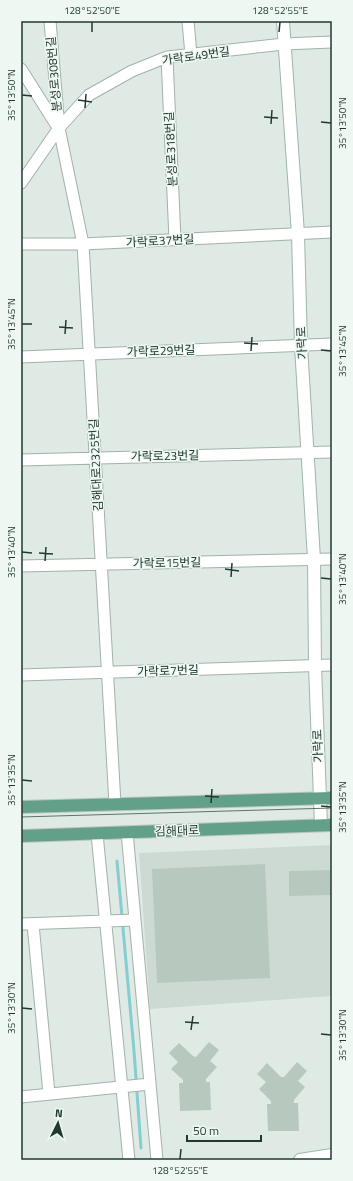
<svg xmlns="http://www.w3.org/2000/svg" width="353" height="1181" viewBox="0 0 353 1181" font-family="'Titillium Web','Noto Sans KR',sans-serif">
	<style>
		.built { fill: #cddad3 }
		.lines { fill: none; stroke-linecap: round; stroke-linejoin: round }
		.stream { stroke: #86ccd0; stroke-width: 3 }
		.building { fill: #b7c8bf }
		.street-casing { stroke: #a2b2aa; stroke-width: 13 }
		.secondary-casing { stroke: #9eb6ab; stroke-width: 14 }
		.primary-casing { stroke: #bcc4c1; stroke-width: 14 }
		.street { stroke: #fff; stroke-width: 11 }
		.secondary { stroke: #fff; stroke-width: 12 }
		.primary { stroke: #63a08a; stroke-width: 12 }
		.tram { stroke: #5a766b; stroke-width: 1 }
		.ticks { fill: none; stroke: #203a30; stroke-width: 1.5 }
		.labels { text-anchor: middle; stroke-width: 3; stroke-linejoin: round; paint-order: stroke }
		.street-label { font-size: 12px; fill: #203a30; stroke: #eff7f2 }
		.neatline { fill: none; stroke: #203a30; stroke-width: 1.5 }
		.ticks-label { font-size: 10px; text-anchor: middle; fill: #203a30 }
	</style>
	<rect width="100%" height="100%" fill="#dfeae4"/>
	<path class="built" d="M332,845V996L150,1009L139,853Z"/>
	<g class="lines">
		<path class="stream" d="M117,861L134,1051L141,1148"/>
	</g>
	<path class="building" d="M265,864L270,978L157,983L152,869Z
		M332,870V895L289,896V871Z
		M209,1042L219,1050L210,1061L217,1067L206,1079V1082H210L211,1110L180,1111L179,1083H183V1080L171,1069L178,1062L169,1053L179,1043L193,1056L196,1057Z
		M297,1062L307,1071L298,1081L305,1087L294,1100V1103H298L299,1131H268L267,1104H271V1101L259,1089L266,1082L257,1074L267,1063L281,1077H284Z"/>
	<g class="lines">
		<defs>
			<path id="street" d="M50,21L59,128L83,244L115,804
				M188,21L191,55
				M167,57L175,240
				M21,69L57,126
				M21,183L59,128L89,95L132,71L167,57L284,44L332,42
				M21,244H83L332,232
				M21,357L332,344
				M21,460L332,452
				M21,566L332,559
				M21,675L332,665
				M127,832L157,1160
				M97,834L129,1160
				M21,924L135,920
				M33,924L49,1094
				M21,1097L150,1084"/>
			<path id="secondary" d="M283,21L298,234L301,346L314,559L315,666L321,825
				M300,1160L332,1155"/>
			<path id="primary" d="M21,807L332,798
				M21,836L332,825"/>
		</defs>
		<use href="#street" class="street-casing"/>
		<use href="#secondary" class="secondary-casing"/>
		<use href="#primary" class="primary-casing"/>
		<use href="#street" class="street"/>
		<use href="#secondary" class="secondary"/>
		<use href="#primary" class="primary"/>
		<path class="tram" d="M21,817L332,808"/>
	</g>
	<path class="ticks" d="M92,32V22M279,32L280,22M22,95L32,96M78,100L92,102M85,108L86,94M264,117L278,118M321,122L331,123M271,124L272,110M22,324H32M59,327L73,328M65,334L66,320M244,343L258,344M321,350L331,351M251,351L252,337M22,552L32,553M39,553L53,554M45,561L46,547M225,569L239,571M231,577L232,563M321,578L331,579M22,780L32,781M205,796L219,797M211,803L212,789M321,806L331,807M22,1008L32,1009M185,1022L199,1023M191,1030L193,1016M321,1034L331,1035M180,1159L181,1149"/>
	<g class="labels">
		<g class="street-label">
			<text transform="translate(196 56) rotate(-8)" y="4">가락로49번길</text>
			<text transform="translate(54 74) rotate(-95)" y="4">분성로308번길</text>
			<text transform="translate(171 149) rotate(-93)" y="4">분성로318번길</text>
			<text transform="translate(160 241) rotate(-3)" y="4">가락로37번길</text>
			<text transform="translate(302 343) rotate(-93)" y="4">가락로</text>
			<text transform="translate(161 351) rotate(-2)" y="4">가락로29번길</text>
			<text transform="translate(165 456) rotate(-1)" y="4">가락로23번길</text>
			<text transform="translate(96 465) rotate(-93)" y="4">김해대로2325번길</text>
			<text transform="translate(167 563) rotate(-1)" y="4">가락로15번길</text>
			<text transform="translate(168 671) rotate(-2)" y="4">가락로7번길</text>
			<text transform="translate(318 746) rotate(-92)" y="4">가락로</text>
			<text transform="translate(177 831) rotate(-2)" y="4">김해대로</text>
		</g>
	</g>
	<rect width="353" height="1181" fill="none" stroke="#eff7f2" stroke-width="44"/>
	<g transform="translate(58 1123) rotate(5)" stroke="#eff7f2" stroke-width="3" paint-order="stroke">
	<path d="M0-3L7 15L0 10L-7 15Z" fill="#203a30"/>
	<text y="-6" font-size="11" font-weight="bold" text-anchor="middle" fill="#203a30">N</text>
	</g>
	<path d="M187 1135v6h74v-6" fill="none" stroke="#203a30" stroke-width="2"/>
	<text x="193" y="1135" font-size="12" fill="#203a30" stroke="#eff7f2" stroke-width="3" paint-order="stroke">50 m</text>
	<rect x="22" y="22" width="309" height="1137" class="neatline"/>
	<g class="ticks-label">
		<text x="92" y="14">128°52'50"E</text>
		<text x="280" y="14">128°52'55"E</text>
		<text transform="translate(11 95) rotate(-90)" y="4">35°13'50"N</text>
		<text transform="translate(342 123) rotate(-90)" y="4">35°13'50"N</text>
		<text transform="translate(11 324) rotate(-90)" y="4">35°13'45"N</text>
		<text transform="translate(342 351) rotate(-90)" y="4">35°13'45"N</text>
		<text transform="translate(11 552) rotate(-90)" y="4">35°13'40"N</text>
		<text transform="translate(342 579) rotate(-90)" y="4">35°13'40"N</text>
		<text transform="translate(11 780) rotate(-90)" y="4">35°13'35"N</text>
		<text transform="translate(342 807) rotate(-90)" y="4">35°13'35"N</text>
		<text transform="translate(11 1008) rotate(-90)" y="4">35°13'30"N</text>
		<text transform="translate(342 1035) rotate(-90)" y="4">35°13'30"N</text>
		<text x="180" y="1174">128°52'55"E</text>
	</g>
</svg>
